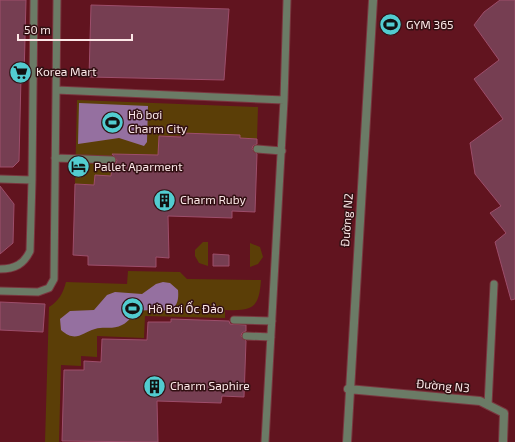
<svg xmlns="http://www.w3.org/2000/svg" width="515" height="442" viewBox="0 0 515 442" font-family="'Exo 2',sans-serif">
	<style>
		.green { fill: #5b3e07 }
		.water { fill: #9570a0 }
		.building { fill: #763e52; stroke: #9d4e6b }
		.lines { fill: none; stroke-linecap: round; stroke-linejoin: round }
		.lane-casing { stroke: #7a363f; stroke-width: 9 }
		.street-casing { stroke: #7a363f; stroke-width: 10 }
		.lane { stroke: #6b7b66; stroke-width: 7 }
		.street { stroke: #6b7b66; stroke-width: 8 }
		.labels { text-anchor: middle; stroke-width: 3; stroke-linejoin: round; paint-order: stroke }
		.poi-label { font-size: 12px; fill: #fbe7e7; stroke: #321013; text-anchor: start }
		.street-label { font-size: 12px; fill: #fbe7e7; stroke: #321013 }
	</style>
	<rect width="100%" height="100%" fill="#61141f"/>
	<path class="green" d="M77,100L258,107L257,139L240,138V135L159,136L158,155L112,154L111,176H95L94,185L75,184Z
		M203,242H208V266L199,263L195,256V250Z
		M250,243L260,247L263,257L258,264L250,267Z
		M128,271L180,272L187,279L261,280C259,309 252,311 225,310V318L145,316L144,338L97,336V357L81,356V366L61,365L59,442H45L49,307C59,301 63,293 66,282L127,284Z"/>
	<path class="water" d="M79,103L148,106L147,142L144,146L119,138L78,144Z
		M163,282L170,283L178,290C181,320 155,307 138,311C132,315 129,322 122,325C113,330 104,326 95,329C81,333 76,343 61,330L60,319L70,311L94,310L107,295L115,292L142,294L156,284Z"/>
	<path class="building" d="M0,0H26L24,77H21L19,161L13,167H0Z
		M500,0H515V299L511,300L495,242L506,233L490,213L501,206L475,174L470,143L503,119L474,79L499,60L474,25L484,12Z
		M91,5L229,9L224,80L89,77Z
		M181,133L240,135V138L257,139V144L253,146L252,149L257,154L255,212L232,211V218L168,216L169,258L156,257V267L88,265V256L73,255L75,184L94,185L95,175L111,176L112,165L116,163L117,160L112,154L158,155L159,136L181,137Z
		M0,186L14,204L13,243L0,254Z
		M213,254L229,255V266H213Z
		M0,302L45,304L43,332L0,330Z
		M171,319L229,321L230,324L246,325V331L242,333L241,336L246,341L244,397L222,396L221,403L157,401L158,442L62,441L64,370H84V361L101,362L102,339L147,340L148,322H171Z"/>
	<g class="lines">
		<defs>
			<path id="lane" d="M56,90L284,100L287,0
				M257,149L282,151
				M55,158L112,160
				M0,179L32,180L30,251C24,264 15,269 0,269
				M32,180L34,0
				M0,291L38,292L49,288L54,279L57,0
				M234,320L272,321
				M246,336L271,337
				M488,405L494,284
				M265,442L284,100"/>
			<path id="street" d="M348,389L480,401L504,413L503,442
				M347,442L373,0"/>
		</defs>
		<use href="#lane" class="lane-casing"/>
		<use href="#street" class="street-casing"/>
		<use href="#lane" class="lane"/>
		<use href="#street" class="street"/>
	</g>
	<defs>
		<symbol id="stadium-disc" viewBox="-11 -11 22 22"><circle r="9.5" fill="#52ccd0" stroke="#321013"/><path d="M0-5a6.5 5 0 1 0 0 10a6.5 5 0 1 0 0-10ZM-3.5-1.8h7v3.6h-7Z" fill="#111"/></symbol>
		<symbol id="supermarket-disc" viewBox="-11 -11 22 22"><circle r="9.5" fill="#52ccd0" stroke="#321013"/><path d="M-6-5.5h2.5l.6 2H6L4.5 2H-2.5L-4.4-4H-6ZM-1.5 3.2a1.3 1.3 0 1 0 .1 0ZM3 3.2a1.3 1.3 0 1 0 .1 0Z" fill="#111"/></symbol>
		<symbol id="hotel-disc" viewBox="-11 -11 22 22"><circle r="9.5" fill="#52ccd0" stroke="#321013"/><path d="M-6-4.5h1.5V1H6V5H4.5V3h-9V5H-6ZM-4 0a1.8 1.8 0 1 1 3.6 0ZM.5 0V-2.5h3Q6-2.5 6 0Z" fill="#111"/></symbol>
		<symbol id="building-disc" viewBox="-11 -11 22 22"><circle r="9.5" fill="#52ccd0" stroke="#321013"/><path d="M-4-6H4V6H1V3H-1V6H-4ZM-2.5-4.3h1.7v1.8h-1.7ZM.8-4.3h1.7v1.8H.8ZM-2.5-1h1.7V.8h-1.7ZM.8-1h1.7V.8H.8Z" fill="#111"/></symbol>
	</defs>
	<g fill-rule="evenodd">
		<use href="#stadium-disc" x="378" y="12" width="25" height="25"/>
		<use href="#supermarket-disc" x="8" y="60" width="25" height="25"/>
		<use href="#stadium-disc" x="100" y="110" width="25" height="25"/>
		<use href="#hotel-disc" x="66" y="154" width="25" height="25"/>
		<use href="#building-disc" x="152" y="188" width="25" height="25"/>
		<use href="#stadium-disc" x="120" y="296" width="25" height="25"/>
		<use href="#building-disc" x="142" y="374" width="25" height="25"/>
	</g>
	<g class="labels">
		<g class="poi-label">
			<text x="406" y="29">GYM 365</text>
			<text x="36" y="76">Korea Mart</text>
			<text x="128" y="119">Hồ bơi<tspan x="128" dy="14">Charm City</tspan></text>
			<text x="94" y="171">Pallet Aparment</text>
			<text x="180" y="204">Charm Ruby</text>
			<text x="148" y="313">Hồ Bơi Ốc Đảo</text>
			<text x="170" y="390">Charm Saphire</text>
		</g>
		<g class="street-label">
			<text transform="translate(347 220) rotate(-86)" y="4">Đường N2</text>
			<text transform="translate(443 386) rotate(5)" y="4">Đường N3</text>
		</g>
	</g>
	<path d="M18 34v6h114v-6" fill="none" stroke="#fbe7e7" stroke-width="2"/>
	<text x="24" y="34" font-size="12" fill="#fbe7e7" stroke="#321013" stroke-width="3" paint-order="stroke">50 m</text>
</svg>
